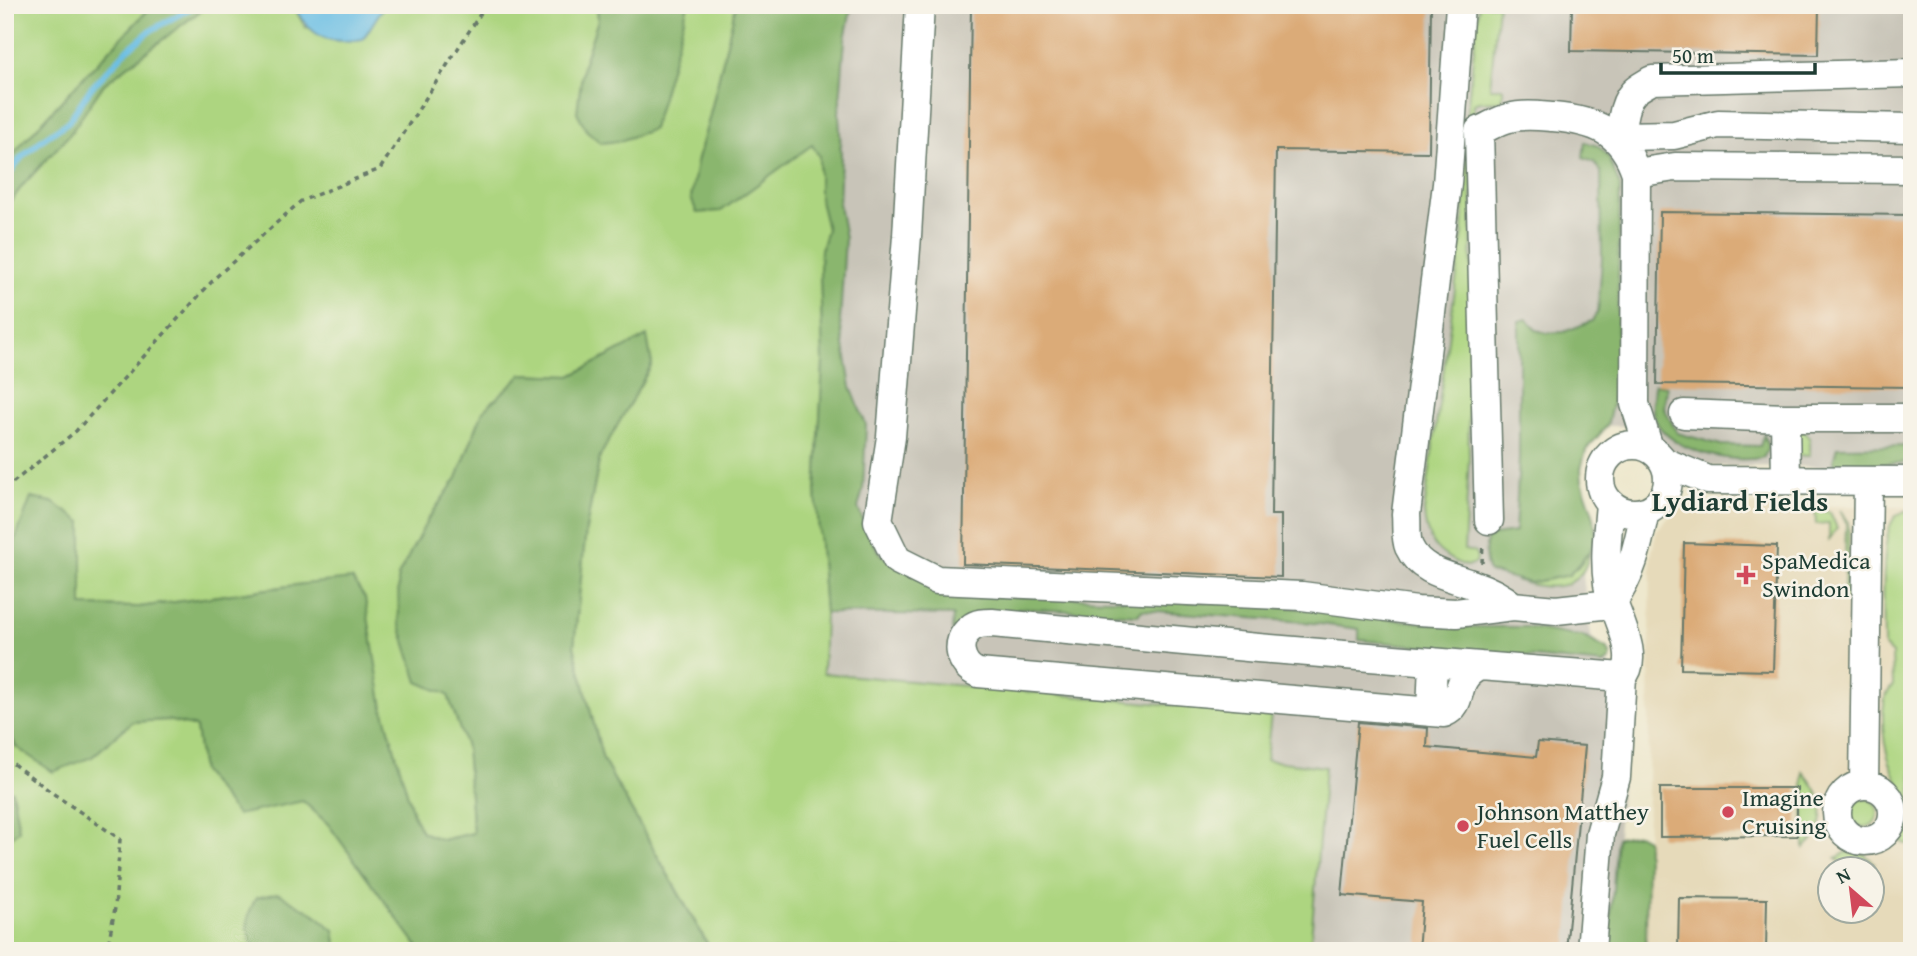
<svg xmlns="http://www.w3.org/2000/svg" width="1917" height="956" viewBox="0 0 1917 956" font-family="'Gentium Book Plus',serif">
	<style>
		.built { fill: #e6daba; fill-rule: evenodd }
		.industrial { fill: #c8c4b8 }
		.green { fill: #add580; stroke: #66895a; stroke-width: 2 }
		.forest { fill: #8ab66e; stroke: #547a51; stroke-width: 2 }
		.water { fill: #68bde4; stroke: #447d8c; stroke-width: 2 }
		.lines { fill: none; stroke-linecap: round; stroke-linejoin: round }
		.stream { stroke: #68bde4; stroke-width: 6 }
		.building { fill: #dbab78 }
		.minor-casing { stroke: #67796a; stroke-width: 31 }
		.path { stroke: #67796a; stroke-width: 3.5; stroke-dasharray: 5 5; stroke-linecap: butt }
		.minor { stroke: #fff; stroke-width: 28 }
		.poi-dot { fill: #d1495b; stroke: #f7f3e8; stroke-width: 2.5 }
		.labels { text-anchor: middle; stroke-width: 5; stroke-linejoin: round; paint-order: stroke }
		.poi-label { font-size: 24px; fill: #1f3d34; stroke: #f7f3e8; text-anchor: start }
		.quarter-label { font-size: 28px; font-weight: bold; fill: #1f3d34; stroke: #f7f3e8 }
	</style>
	<rect width="100%" height="100%" fill="#f7f3e8"/>
	<filter id="ink" filterUnits="userSpaceOnUse"><feTurbulence type="fractalNoise" baseFrequency=".0143" numOctaves="2"/><feDisplacementMap in="SourceGraphic" scale="14" xChannelSelector="R" yChannelSelector="G"/><feConvolveMatrix kernelMatrix="1 2 1 2 8 2 1 2 1" color-interpolation-filters="sRGB"/></filter>
	<filter id="wash" filterUnits="userSpaceOnUse"><feTurbulence type="fractalNoise" baseFrequency=".00686" numOctaves="4" result="noise"/><feDisplacementMap in="SourceGraphic" scale="28" xChannelSelector="R" yChannelSelector="G"/><feGaussianBlur stdDeviation="1.57" result="paint"/><feColorMatrix in="noise" values="0 0 0 0 0 0 0 0 0 0 0 0 0 0 0 0 0 1.4 0 .05"/><feComposite in="paint" operator="in"/></filter>
	<g filter="url(#wash)">
		<rect width="100%" height="100%" fill="#eee8ce"/>
		<path class="built" d="M1698,504L1912,507V951H1646L1651,556L1657,530L1674,512ZM1829,869H1871V911H1829Z"/>
		<path class="industrial" d="M852,5H1912V467L1694,466L1664,448L1645,426H1607L1586,450L1576,488L1590,535L1583,576L1591,636L1624,689L1620,811L1608,951H1310L1325,767L1266,760L1271,714L823,673L825,613H862L881,554L870,538L858,508L863,490L866,425L851,387L840,322L845,238L839,205L841,155L839,113L845,39Z"/>
		<path class="green" d="M5,5H153L79,82L21,145L5,166Z
			M208,5H293L305,27L363,39L383,5H597L598,20L583,65L680,28L688,5H736L709,119L697,162L812,144L819,156V196L827,229L821,250L820,272L823,362L816,491L825,613L823,673L1271,714L1266,760L1325,767L1310,951H701L710,948L603,760L574,646L586,529L600,456L652,364L646,337L571,376L522,374L483,411L457,478L428,519L448,695L466,747L473,833L442,840L422,832L413,814L383,708L303,584L139,607L81,606L82,522L5,566V209L23,185L70,134L104,84Z
			M1479,5H1498L1490,88H1503V98L1500,101L1479,102L1474,104L1472,158L1471,343L1468,402L1469,457L1464,550L1475,552L1477,558L1476,563L1466,566C1438,556 1425,541 1424,511L1463,232L1468,102Z
			M1805,431L1810,440V456L1793,455L1795,432Z
			M1815,509L1830,512L1837,528L1829,540V523L1816,524Z
			M1840,510L1848,522L1849,533L1848,598L1841,597L1844,591L1846,523Z
			M1912,510V808C1894,775 1882,755 1883,715C1884,702 1884,696 1893,685L1892,654L1884,646C1884,620 1880,538 1893,520C1897,513 1904,511 1912,510Z
			M1590,551C1583,593 1548,591 1515,580C1531,583 1563,580 1576,569C1581,564 1586,556 1590,551Z
			M5,720L16,747L92,757L132,722L167,720L196,727L202,772L303,801L328,824L421,951H337L334,930L251,942L256,951H5V842L19,830L12,791L5,788Z
			M1803,772C1825,796 1832,825 1804,848Z
			M1850 813a14 14 0 1 1 28 0a14 14 0 1 1-28 0Z
			M1906,810L1912,820V845L1903,843L1899,835L1904,824Z
			M1847,852L1864,854L1874,863C1860,866 1848,868 1836,858Z"/>
		<path class="forest" d="M153,5H208L104,84L70,134L23,185L5,209V166L21,145L79,82Z
			M597,5H688L653,129L620,141L601,143L587,131L577,112L583,65L598,20Z
			M736,5H852L845,39L839,113L841,155L839,205L845,238L840,322L851,387L866,425L863,490L858,508L870,538L881,554L930,585L966,595L1251,603L1460,627H1526L1570,635L1582,636L1607,649L1611,656L1610,660L1603,664L1359,640V629L1304,622L1142,610L1138,615L1018,608L1016,612L952,630L953,615L825,613L816,491L823,362L820,272L821,250L827,229L819,196V156L812,145L721,211L697,213L691,198L697,162L709,119Z
			M1585,142L1598,146L1608,156L1620,186L1617,354L1614,397L1607,426L1586,450L1581,469L1582,481L1594,517L1596,536L1590,551L1569,575L1530,583L1489,572C1484,561 1485,552 1487,540L1493,535L1515,532L1519,459V321L1527,319L1536,330L1547,333L1564,332L1592,321L1598,312L1602,259L1601,172L1594,162L1583,158Z
			M647,336L652,364L600,456L586,529L574,646L603,760L710,949L701,951H421L328,824L303,801L237,815L202,772L196,727L167,720L132,722L92,757L53,772L16,747L5,720V566L31,498L52,502L82,522V606L139,607L303,584L352,579L365,598L383,708L413,814L422,832L442,840L473,833L466,747L448,695L418,682L399,622L398,576L428,519L457,478L483,411L522,374L571,376Z
			M1654,384L1667,386L1664,408L1677,433L1721,445L1760,446L1764,434L1768,448L1764,457C1734,465 1664,451 1654,416C1651,408 1654,393 1654,384Z
			M1912,446V462L1838,467L1833,461L1837,447Z
			M5,788L12,791L19,830L5,842Z
			M1638,834L1647,839L1646,951H1608L1617,838Z
			M278,893L316,915L334,930L337,951H256C244,929 245,918 256,898Z"/>
		<path class="water" d="M293,5H383L384,6L363,39C326,46 311,36 293,5Z"/>
		<g class="lines">
			<path class="stream" d="M5,180L21,158L43,139L68,122L91,88L127,50L150,31L196,5"/>
		</g>
		<g id="blocks">
			<path class="building" d="M971,5H1431L1429,152L1276,150L1271,515H1281V577L963,564Z
				M1572,5H1819L1818,55L1571,51Z
				M1660,212L1912,215V387L1657,384Z
				M1684,543L1777,546L1773,671L1681,669Z
				M1358,722L1428,728L1427,747L1536,757L1538,742L1585,746L1566,951H1418L1422,902L1342,895Z
				M1660,788H1797V836L1660,837Z
				M1679,898L1767,899L1766,951H1678Z"/>
		</g>
	</g>
	<g filter="url(#ink)">
		<use href="#blocks" fill-opacity="0" stroke="#67796a" stroke-width="2"/>
		<g class="lines">
			<defs>
				<path id="minor" d="M920,5L907,236L891,437L878,521L897,560L937,580L1302,596L1417,611L1456,613L1513,606L1556,610L1611,604C1632,576 1638,545 1645,511
					M1460,5L1447,184L1406,514C1407,524 1405,538 1409,547C1421,573 1451,576 1474,585C1489,590 1501,596 1513,606
					M1621,136L1674,135L1718,124L1912,128
					M1622,145C1620,130 1622,105 1633,93C1637,88 1646,84 1652,80L1912,73
					M1636,173L1675,167L1912,169
					M1684,414L1785,418
					M1600 479a34 34 0 1 1 68 0a34 34 0 1 1-68 0Z
					M1664,462L1708,480L1912,481
					M1786,480L1785,418H1912
					M1489,520L1479,131C1489,127 1499,120 1509,118C1522,114 1540,116 1553,117C1595,121 1622,130 1636,173L1635,404L1649,448
					M992,623L1258,648L1480,666C1450,679 1467,703 1444,713L978,673C960,666 953,641 971,628C977,623 984,623 992,623Z
					M1480,666L1622,677
					M1431,712L1433,662
					M1864,785L1868,481
					M1837 813a28 28 0 1 1 56 0a28 28 0 1 1-56 0Z
					M1591,951L1600,834L1616,777L1622,677C1643,656 1611,609 1608,584C1604,557 1608,530 1610,503"/>
			</defs>
			<use href="#minor" class="minor-casing"/>
			<path class="path" d="M5,489L76,431L216,277L301,201L380,169L486,5
				M1482,563L1483,543
				M5,758L58,797L120,839L115,908L107,951"/>
			<use href="#minor" class="minor"/>
		</g>
	</g>
	<g class="poi-dot">
		<path d="M1742.5 564.5h7v7h7v7h-7v7h-7v-7h-7v-7h7z"/>
		<circle cx="1728" cy="812" r="7"/>
		<circle cx="1463" cy="826" r="7"/>
	</g>
	<g class="labels">
		<g class="poi-label">
			<text x="1762" y="569">SpaMedica<tspan x="1762" dy="28">Swindon</tspan></text>
			<text x="1742" y="806">Imagine<tspan x="1742" dy="28">Cruising</tspan></text>
			<text x="1477" y="820">Johnson Matthey<tspan x="1477" dy="28">Fuel Cells</tspan></text>
		</g>
		<g class="quarter-label">
			<text x="1740" y="511">Lydiard Fields</text>
		</g>
	</g>
	<rect width="1917" height="956" fill="none" stroke="#f7f3e8" stroke-width="28"/>
	<g transform="translate(1851 890) rotate(332)"><circle r="33" fill="#f7f3e8" stroke="#a1aaa0" stroke-width="2"/>
	<path d="M0-5L12 26L0 18L-12 26Z" fill="#d1495b"/>
	<text y="-10" font-size="19" font-weight="bold" text-anchor="middle" fill="#1f3d34">N</text>
	</g>
	<path d="M1661 63v10h154v-10" fill="none" stroke="#1f3d34" stroke-width="3.5"/>
	<text x="1672" y="63" font-size="21" fill="#1f3d34" stroke="#f7f3e8" stroke-width="5" paint-order="stroke">50 m</text>
</svg>
